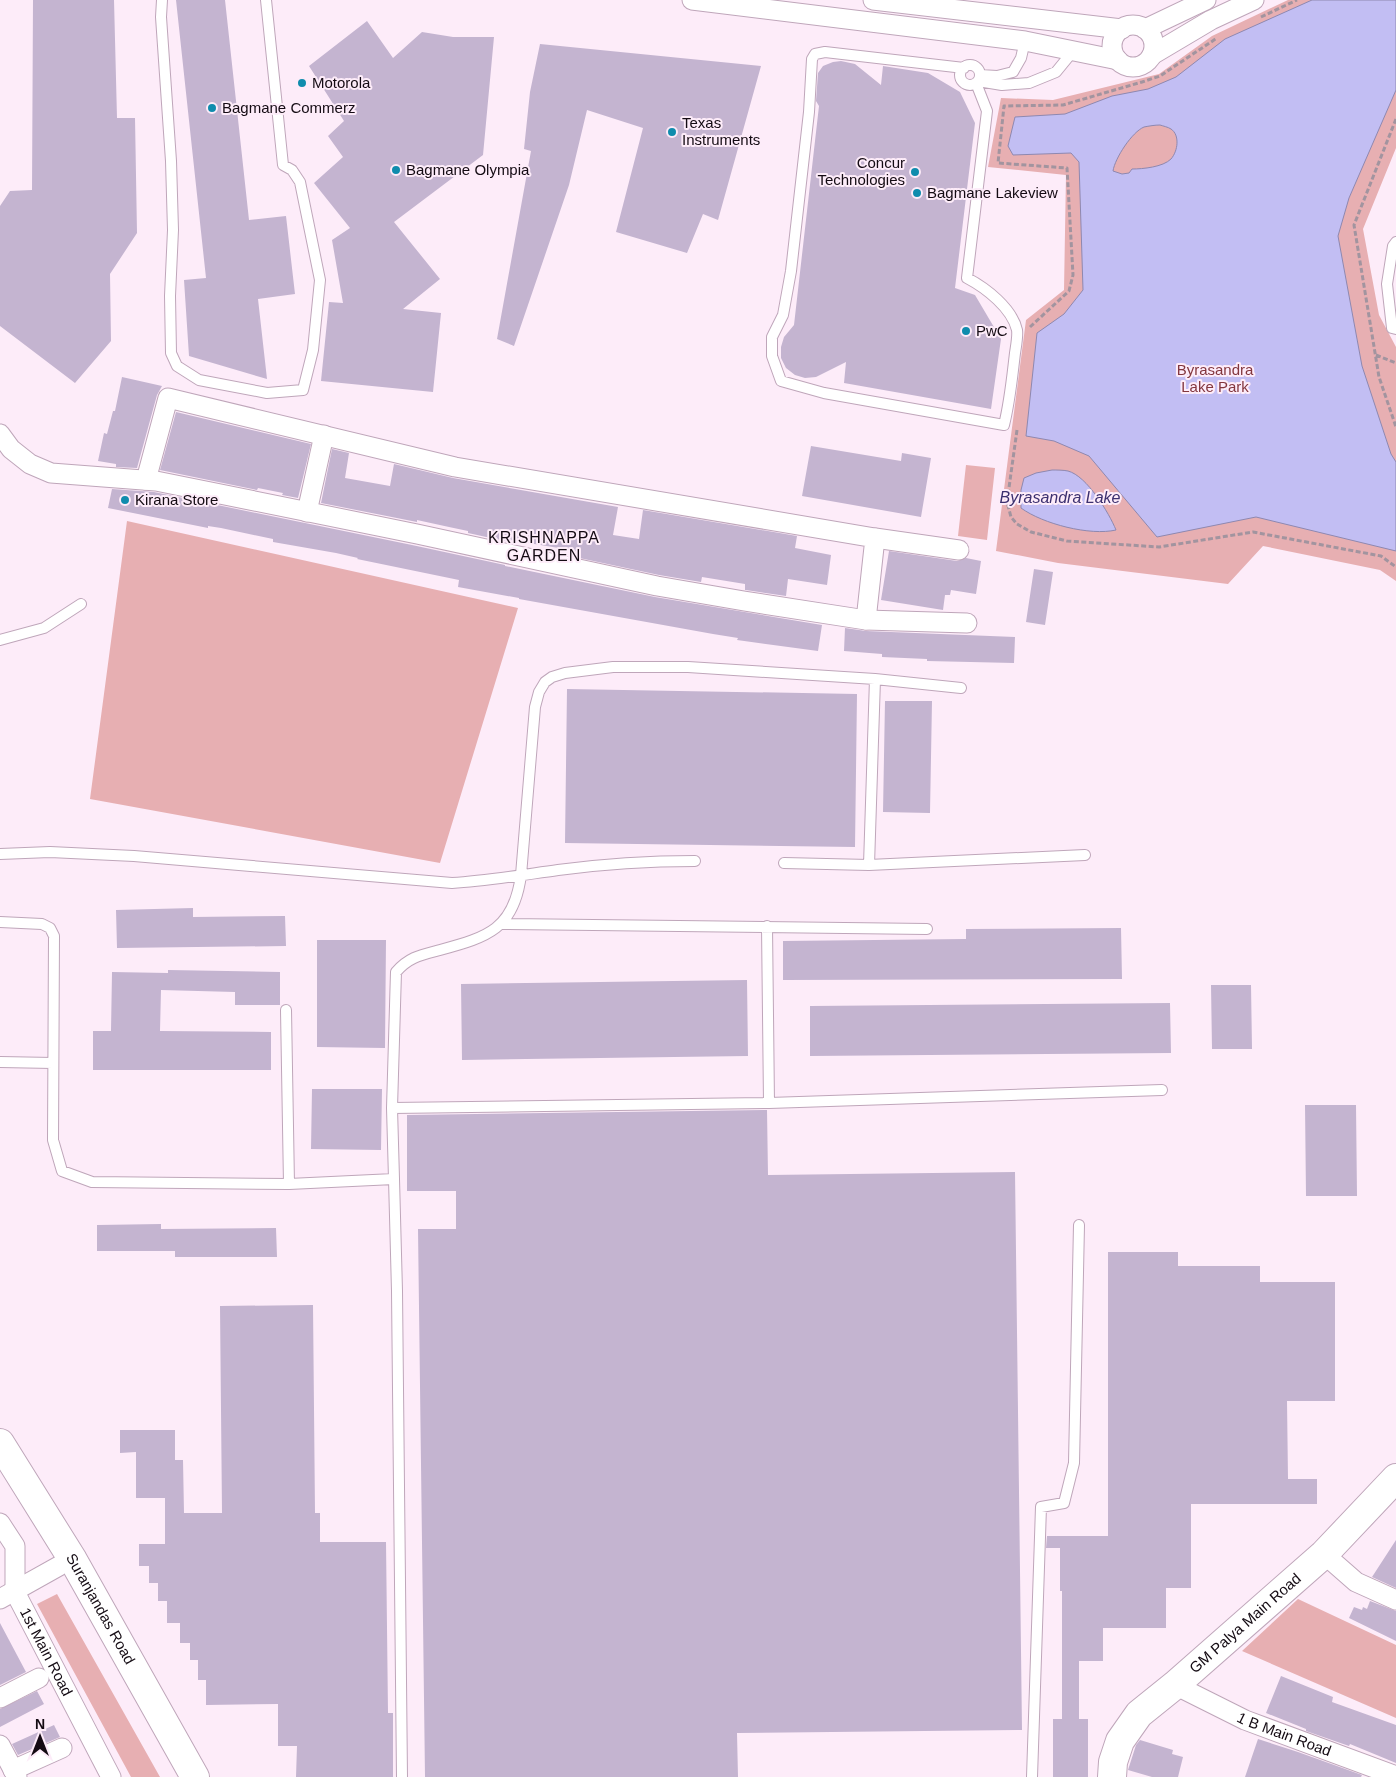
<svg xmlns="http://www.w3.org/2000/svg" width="1396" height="1777" viewBox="0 0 1396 1777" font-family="Arial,sans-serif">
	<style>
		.green { fill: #e7afb2 }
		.water { fill: #c2bef3; stroke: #8e88b0; fill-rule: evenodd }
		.building { fill: #c4b4d0 }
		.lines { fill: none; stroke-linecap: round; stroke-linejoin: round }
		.service-casing { stroke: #bfa6ba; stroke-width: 12 }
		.minor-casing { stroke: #bfa6ba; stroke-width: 21 }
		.secondary-casing { stroke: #bfa6ba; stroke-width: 30 }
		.primary-casing { stroke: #bfa6ba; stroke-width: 30 }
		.path { stroke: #a2949f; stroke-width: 3; stroke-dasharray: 5 2.5; stroke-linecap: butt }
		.service { stroke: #fff; stroke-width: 10 }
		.minor { stroke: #fff; stroke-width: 19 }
		.secondary { stroke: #fff; stroke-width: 28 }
		.primary { stroke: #fff; stroke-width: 28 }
		.poi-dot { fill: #0f8cad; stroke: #fdecf9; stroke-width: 2 }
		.labels { text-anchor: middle; stroke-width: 4; stroke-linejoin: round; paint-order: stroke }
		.poi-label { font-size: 15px; fill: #140b13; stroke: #fdecf9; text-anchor: start }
		.park-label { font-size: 15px; fill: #83373f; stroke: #fdecf9 }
		.street-label { font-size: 15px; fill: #140b13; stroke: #fdecf9 }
		.water-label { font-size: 16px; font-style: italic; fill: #3c306f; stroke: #fdecf9 }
		.neighbourhood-label { font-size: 16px; letter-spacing: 1px; fill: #140b13; stroke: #fdecf9 }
	</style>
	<rect width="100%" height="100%" fill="#fdecf9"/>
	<path class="green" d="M1288,0H1396V148L1363,229L1379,315L1396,347V581L1380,570L1263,546L1228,584L1058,563L996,551L1026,320L1064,290L1066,175L988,167L1001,98L1053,100L1159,74L1212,36Z
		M966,465L995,468L987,540L958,536Z
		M127,521L518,608L440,863L90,799Z
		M57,1594L160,1777H131L37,1604Z
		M1298,1599L1396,1645V1718L1242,1651Z"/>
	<path class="water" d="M1312,0H1396V90L1349,198L1338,236L1362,366L1391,454L1396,462V551L1256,517L1157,537L1089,456L1054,441L1026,436L1037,333L1064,314L1083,290L1079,162L1071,153L1013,155L1008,146L1015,117L1065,114L1112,96L1148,89L1176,77L1225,39ZM1160,125C1163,126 1168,127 1171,129C1180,135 1178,151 1171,159C1163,167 1143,169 1132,169L1129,173L1122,174L1113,171C1115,158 1132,132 1144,127C1149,126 1155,125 1160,125Z
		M1052,470C1057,470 1063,470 1068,471C1087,476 1109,513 1116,530C1090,536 1043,524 1021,508V490L1024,478L1036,473Z"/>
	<path class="building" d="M33,0H114L117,118H135L137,233L110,274L111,341L75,383L0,326V206L10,191L32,190Z
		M176,0H225L249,220L286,216L295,294L258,299L267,379L189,356L184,280L206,278Z
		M367,21L393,58L422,32L453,37H494L483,155L394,222L440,279L403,309L441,313L433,392L321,381L329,302L343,303L332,240L350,228L314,183L343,157L328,136L344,121L309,66Z
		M540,44L761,66L718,220L703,214L687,253L616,232L643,128L587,110L569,185L514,346L497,339L531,151L524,149L530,92Z
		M841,61L855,64L881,85L883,66L928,73L960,92L975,123L955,288L975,295L1001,339L991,409L844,383L846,362L816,377L805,378L795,375L786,368L781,358V347L784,337L794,325L819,106L816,101L818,73L823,66L833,62Z
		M122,377L162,386L157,395L137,468L116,467V464L98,461L104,433L107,434L113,411H115Z
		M176,412L311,444L298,498L282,495L283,493L258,488L257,490L160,470Z
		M811,446L901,461L902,453L931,458L921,517L802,496Z
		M332,449L349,453L345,478L390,486L394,464L453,478L618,507L613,535L639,539L643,510L797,536L795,548L831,555L827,585L788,579L786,596L746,590H745V584L702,577L701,582L659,575L570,556L571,550L510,540L509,542L468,533V531L449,527L417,520V522L321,503Z
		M112,489L154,492L412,545L505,565V566L655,597L822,625L818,651L737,640L738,638L713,634L519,599V598L458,587L459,580L357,559L358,558L336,553L273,542V539L221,528L208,526V528L108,508Z
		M889,551L957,561L966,558L981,561L976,594L951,590L950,595H945L943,610L881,600Z
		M1034,569L1053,572L1045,625L1026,622Z
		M845,628L866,631L1015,637L1014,663L927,661V659L882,657V654L844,651Z
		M567,689L857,694L855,847L565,843Z
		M885,701H932L930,813L883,812Z
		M193,908V917L285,916L286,946L117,948L116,910Z
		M1121,928L1122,979L783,980V941L966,939V929Z
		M317,940H386L385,1048L317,1047Z
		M168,970L280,972V1005H235V992L161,990L160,1031L271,1032V1070H93V1031H111L112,972L168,973Z
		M747,980L748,1056L462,1060L461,984Z
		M1211,985H1251L1252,1049H1212Z
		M1170,1003L1171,1053L810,1056V1006Z
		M312,1089H382L381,1150L311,1149Z
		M1305,1105H1356L1357,1196H1306Z
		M767,1110L768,1175L1015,1172L1022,1730L737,1733L738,1777H425L418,1229H456V1191H407V1115Z
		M161,1224V1229L276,1228L277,1257H175V1251H97V1225Z
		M1108,1252H1178V1266H1260V1282H1335V1401H1287L1288,1479H1317V1504H1191V1588H1166V1628H1103V1661H1079V1719H1088V1777H1053V1719H1062V1591H1060V1548H1046L1047,1536H1108Z
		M313,1305L315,1513H320V1542H386L388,1713H393V1777H296L297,1746H278V1704L206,1705V1680H198V1660H190V1643H180V1623H167V1601H158V1583H149V1566H139V1544H165V1498H136V1452L120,1453V1430H175V1460H183L184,1513H222L220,1306Z
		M1396,1540V1588L1372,1577Z
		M1370,1601L1396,1611V1641L1349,1618L1354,1607L1362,1610L1363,1607L1367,1609Z
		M0,1623L26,1672L0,1685Z
		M1281,1676L1333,1697L1332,1702L1396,1725V1763L1350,1744L1349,1746L1306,1731V1729L1266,1713Z
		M37,1691L44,1704L0,1727V1709Z
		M54,1725L60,1737L18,1755L12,1744Z
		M1258,1739L1298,1752L1362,1775L1361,1777H1245Z
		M1140,1740L1173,1750L1172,1754L1183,1757L1178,1777H1152L1128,1770L1136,1745Z"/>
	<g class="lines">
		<defs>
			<path id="service" d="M162,0L161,17L171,161L173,230L170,296L171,353L177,366L199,380L267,393L303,390L313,350L320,280L300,182L292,170L283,165L266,0
				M960 75a10 10 0 1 1 20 0a10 10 0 1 1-20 0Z
				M964,68L825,52L815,54L812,59L809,112L791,271L783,315L772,337V356L781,381L824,393L1004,425C1010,401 1012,378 1015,353C1016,346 1018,336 1017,330C1012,308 986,288 967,278L987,111L976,83
				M980,75L997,76L1013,72L1021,58L1025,41
				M978,81L1002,85L1029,83L1056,72L1074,50
				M1396,242L1393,246L1387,284L1392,328L1396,329
				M0,640L44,628L81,604
				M0,854L50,852L134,856L452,883C487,881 522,875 558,870C603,864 650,861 695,861
				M784,863L869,865L1085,855
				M869,865L875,679
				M0,922L42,924L50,928L54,936L53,1140L62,1171L92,1182L289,1184L286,1010
				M502,924L927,929
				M767,926L769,1103L1162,1090
				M0,1062L53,1063
				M392,1108L769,1103
				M394,1179L397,1291L402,1777
				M289,1184L394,1179L392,1108L396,972C409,957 421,955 440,950C488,937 514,929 521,875L535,707L539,692L545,682L552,677L565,673L613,667H688L875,679L961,688
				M1032,1777L1041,1507L1064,1503L1074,1463L1079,1225"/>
			<g id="minor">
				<path d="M692,0L1025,41L1118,60"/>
				<path d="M873,0L1122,29"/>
				<circle cx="1133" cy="46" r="21"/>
				<path d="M1145,29L1206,0"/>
				<path d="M1152,55L1211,20L1254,0"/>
				<path d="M0,434L11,449L30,464L51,473L156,481L417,534L657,586L744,601L866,620L967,623"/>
				<path d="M146,480L168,398L455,467L875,538L866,620"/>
				<path d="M307,512L324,435"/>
				<path d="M875,538L959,550"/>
				<path id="s1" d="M0,1523L15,1546V1592L111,1777"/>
				<path d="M1324,1554L1356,1582L1396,1600"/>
				<path d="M0,1599L59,1566"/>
				<path id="s2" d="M1175,1685L1245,1720L1396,1776"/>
				<path d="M0,1698L39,1678"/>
				<path d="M0,1745L17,1777"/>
				<path d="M13,1770L62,1748"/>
			</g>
			<g id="secondary">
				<path id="s3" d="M1112,1777L1113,1762L1120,1741L1139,1714L1175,1685L1324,1554L1396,1478"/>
			</g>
			<g id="primary">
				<path id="s4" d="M0,1443L73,1560L195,1777"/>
			</g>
		</defs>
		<use href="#service" class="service-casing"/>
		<use href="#minor" class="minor-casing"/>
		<use href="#secondary" class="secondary-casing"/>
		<use href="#primary" class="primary-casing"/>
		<path class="path" d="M1261,17L1297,0
			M1396,119L1354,225L1379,377L1396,427
			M1030,327L1069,291L1073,275L1067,168L998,163L1004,106L1063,105L1142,82L1160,76L1217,38
			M1376,355L1396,363
			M1017,430L1007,502L1011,517L1017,524L1031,532L1067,541L1159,547L1253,532L1381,556L1396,567"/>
		<use href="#service" class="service"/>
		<use href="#minor" class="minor"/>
		<use href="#secondary" class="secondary"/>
		<use href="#primary" class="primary"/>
	</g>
	<g class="poi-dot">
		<circle cx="302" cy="83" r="5"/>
		<circle cx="212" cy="108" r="5"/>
		<circle cx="672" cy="132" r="5"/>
		<circle cx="396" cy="170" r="5"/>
		<circle cx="915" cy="172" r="5"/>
		<circle cx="917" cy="193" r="5"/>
		<circle cx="966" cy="331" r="5"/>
		<circle cx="125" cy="500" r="5"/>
	</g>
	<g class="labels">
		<g class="poi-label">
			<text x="312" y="88">Motorola</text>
			<text x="222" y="113">Bagmane Commerz</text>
			<text x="682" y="128">Texas<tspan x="682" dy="17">Instruments</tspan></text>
			<text x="905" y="168" text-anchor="end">Concur<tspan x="905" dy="17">Technologies</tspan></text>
			<text x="406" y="175">Bagmane Olympia</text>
			<text x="927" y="198">Bagmane Lakeview</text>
			<text x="976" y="336">PwC</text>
			<text x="135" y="505">Kirana Store</text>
		</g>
		<g class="park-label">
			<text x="1215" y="375">Byrasandra<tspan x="1215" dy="17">Lake Park</tspan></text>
		</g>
		<g class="street-label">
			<text dy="5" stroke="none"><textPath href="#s4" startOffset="194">Suranjandas Road</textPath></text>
			<text dy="5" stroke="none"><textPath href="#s3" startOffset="210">GM Palya Main Road</textPath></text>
			<text dy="5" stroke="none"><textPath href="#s1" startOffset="141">1st Main Road</textPath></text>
			<text dy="5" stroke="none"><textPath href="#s2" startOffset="120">1 B Main Road</textPath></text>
		</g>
		<g class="water-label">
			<text x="1060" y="503">Byrasandra Lake</text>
		</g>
		<g class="neighbourhood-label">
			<text x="544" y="543">KRISHNAPPA<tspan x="544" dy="18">GARDEN</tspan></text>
		</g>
	</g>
	<g transform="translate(40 1737)" stroke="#fdecf9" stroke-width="4" paint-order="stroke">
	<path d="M0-4L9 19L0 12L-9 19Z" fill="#140b13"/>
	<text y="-8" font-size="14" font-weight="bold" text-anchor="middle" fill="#140b13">N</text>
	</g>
</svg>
